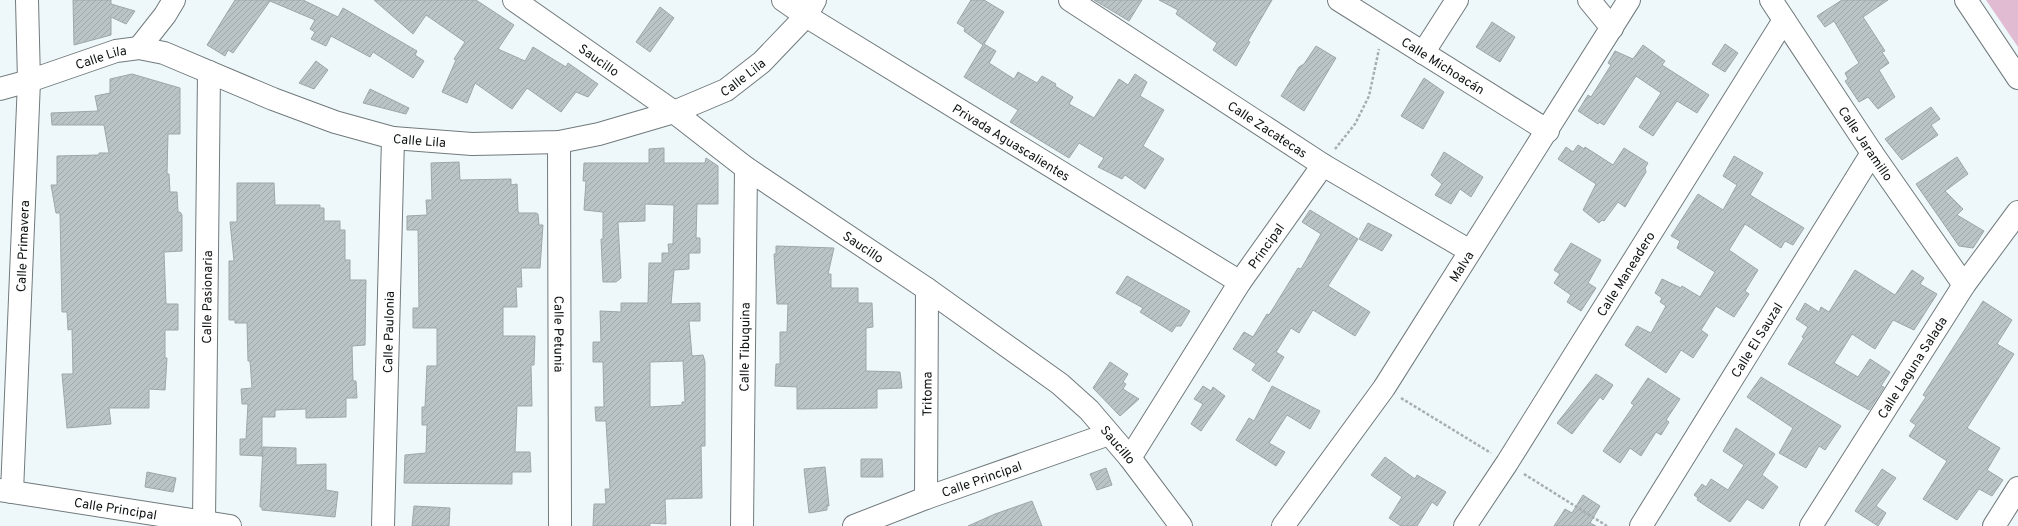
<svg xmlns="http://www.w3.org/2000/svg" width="2018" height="526" viewBox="0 0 2018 526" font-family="Overpass,sans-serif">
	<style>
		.green { fill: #e0bbd2 }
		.building { fill: url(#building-hatch); stroke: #9da7a9; fill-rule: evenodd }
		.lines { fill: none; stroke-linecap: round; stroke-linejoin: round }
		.minor-casing { stroke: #717a7c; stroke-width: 24 }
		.path { stroke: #a6aeaf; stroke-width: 2.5; stroke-dasharray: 3 2; stroke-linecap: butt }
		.minor { stroke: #fff; stroke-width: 22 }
		.labels { text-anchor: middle; stroke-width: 3; stroke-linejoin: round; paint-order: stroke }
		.street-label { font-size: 13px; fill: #101314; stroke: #fff }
	</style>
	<defs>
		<pattern id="building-hatch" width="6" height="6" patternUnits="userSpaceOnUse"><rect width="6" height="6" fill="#bac4c6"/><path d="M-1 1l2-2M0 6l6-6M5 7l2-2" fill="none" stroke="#9fa8a9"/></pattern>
	</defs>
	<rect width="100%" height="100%" fill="#eef8fa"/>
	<path class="green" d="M1986,0H2018V47Z"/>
	<path class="building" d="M73,0H111V4L135,11L126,24L111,17V35L74,45Z
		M235,0H303L338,17L343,8L417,51L415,55L424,61L413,78L373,52L370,57L331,36L326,46L311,39L315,32L310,29L315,20L270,1L233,53L228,50L225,56L207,45Z
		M374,0H476L514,25L498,49L525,61L533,47L566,67L568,63L598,84L588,97L576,92L561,112L527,88L512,109L475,83L467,103L442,92L456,60L454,59L465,42L426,15L413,34Z
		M971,0H984L1004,12L984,44L996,51L989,63L1014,79L1018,72L1037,83L1042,76L1056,84L1055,86L1073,97L1069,104L1094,118L1119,79L1128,85L1135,74L1147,82L1140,96L1164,110L1143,146L1164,159L1145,189L1125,175L1122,179L1098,167L1104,158L1079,143L1069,158L1010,122L1018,110L964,77L983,45L964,31L965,28L957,23Z
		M1094,0H1142L1129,21Z
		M1159,0H1272L1248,41L1250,42L1236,66L1213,50L1217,43L1176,14L1178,10Z
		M1842,0H1888L1863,17L1885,51L1882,52L1889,63L1879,70L1895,97L1878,109L1868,97L1859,102L1845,81L1848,79L1845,73L1859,63L1834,21L1825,27L1817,16Z
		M660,7L674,18L650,52L636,42Z
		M1492,22L1515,37L1500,62L1476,47Z
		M1725,44L1738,53L1725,72L1712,64Z
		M1643,45L1665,61L1662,65L1709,95L1697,113L1677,101L1653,136L1639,127L1661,93L1636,76L1604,125L1599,122L1598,124L1578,111L1588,95L1591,97L1611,65L1608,63L1615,51L1633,59Z
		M1316,46L1336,58L1304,111L1281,96L1299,67L1304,64Z
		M316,61L328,70L314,89L299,83Z
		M132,74L180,88V134H168L167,174H169L170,192H177L178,212H180L182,215V251L164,252L166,304H178V330H165V358H167L165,390L149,389V408H109L111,424L67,428L62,374H73L72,329L68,330L67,312H62L60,213H56L51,185H57V156L99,155V153H109L104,125H52L51,113L98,111L95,96L110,93V79Z
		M1424,78L1444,92L1423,129L1401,116Z
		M370,89L409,108L406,114L363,103Z
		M1931,107L1940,119L1931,125L1938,135L1902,160L1885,139Z
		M1578,145L1584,149L1585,147L1613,165L1624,148L1648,163L1645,168L1646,172L1625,207L1618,202L1604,221L1602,220L1599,223L1583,210L1596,184L1558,159L1566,147L1573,152Z
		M664,148V163H705L706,158L718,166V204H697L696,238H700V253H689V269L674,270L671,304L700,303V321H689L692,356L703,355L705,362V446H701L702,498L665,499L666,524L650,523V526H593L594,504H606L605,489H610L606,421H596L595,407H604L603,362H593V342H601L600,311L621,312V303H648L649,263H662V253H669L668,244H673L674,205L645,204V221L618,222L621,278L616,282H603L601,239H603V212L584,210L586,181H583L584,163H649V149ZM683,361L685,402H682V405L650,407V362Z
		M1444,152L1483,177L1471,197L1460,189L1451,204L1435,195L1442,184L1431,175Z
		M1734,156L1763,173L1750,195L1804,228L1793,245L1785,241L1781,248L1745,224L1729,250L1758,270L1745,291L1749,294L1734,317L1716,306L1701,330L1708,335L1693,358L1681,350L1666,373L1625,345L1637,326L1651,333L1666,306L1660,302L1662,298L1655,293L1662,279L1681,288L1682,286L1700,297L1715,272L1677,248L1680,241L1671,236L1698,194L1723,210L1737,185L1723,176Z
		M1957,157L1968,174L1945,191L1963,209L1957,215L1984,231L1973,248L1959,246L1916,184Z
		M459,162L460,180L511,179V185L517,184L518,211L519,213H536L538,214L539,225H543L540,268H521L522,287H516L517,307H503V336H535L534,365H531L532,406H517L515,452H530L531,472H512V484L404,483L405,455L426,453L427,425H422V407H425L427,366H437V328H413V308H419L418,230H407V216L427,215L426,200H432L431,163Z
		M237,183H274L275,205H320V208H324V221H340V230H345V260H350V280H366L365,345L352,346L353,381H356L357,398H346V417L306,418V409L275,410V417H262V456L240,455V439H246L248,404H242L241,389L252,388L250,361H248L247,323H235V320H229V261H234L230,222H237Z
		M1310,210L1358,239L1328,286L1370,312L1355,336L1313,310L1299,333L1291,328L1276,352L1284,357L1269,382L1252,370L1256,364L1233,349L1244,332L1253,337L1267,314L1269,315L1298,268L1301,269L1321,234L1302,222Z
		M1368,223L1392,235L1382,251L1359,239Z
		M1571,243L1601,260L1588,283L1596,288L1581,311L1567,302L1571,295L1554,283L1560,274L1554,270Z
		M776,246L834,248L828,274H831V288H858V303H872L873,327L866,328V371L900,372L902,388L877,389V408L797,409V387L775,386L776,364H780V332H787L788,304H777L774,254H776Z
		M1855,270L1895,295L1912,270L1924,278L1920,284L1937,294L1914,330L1893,320L1875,349L1852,334L1834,363L1858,377L1870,359L1890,372L1881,386L1884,387L1869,410L1788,364L1804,338L1802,337L1808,327L1796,319L1805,303L1819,312L1821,307L1829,312Z
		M1127,276L1190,311L1181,326H1176L1172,332L1140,312L1143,308L1116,293Z
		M1983,301L2012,320L1997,344L2014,354L1967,428L2000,448L1987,470L2003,480L1992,496L1979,489L1957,520L1923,499L1947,461L1909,436L1916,425L1910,421L1926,397L1923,395Z
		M1110,362L1128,374L1123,382L1126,384L1123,389L1139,399L1120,416L1093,388Z
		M1596,374L1613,385L1603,400L1600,397L1572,434L1557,423Z
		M1761,377L1841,426L1825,450L1819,446L1806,468L1779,453L1793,428L1747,397Z
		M1648,378L1680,399L1666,420L1669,422L1661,435L1656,432L1641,456L1630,448L1620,463L1603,451L1634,405L1631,403Z
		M1203,386L1211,391L1213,387L1225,396L1201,431L1191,424L1203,404L1194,399Z
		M1272,386L1320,411L1310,429L1287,415L1269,443L1285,452L1276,466L1236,440L1249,418L1254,421Z
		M1736,428L1775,454L1762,475L1778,487L1763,509L1747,499L1730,522L1697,500L1698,498L1694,495L1702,484L1706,487L1711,479L1728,490L1744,465L1723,451Z
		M263,447L296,448V465L326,464V490L338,492L335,517L262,510V507H260Z
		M1385,457L1415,479L1417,475L1446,492L1437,506L1432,502L1417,526H1401L1389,518L1402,497L1371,475Z
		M861,459H882L883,477H861Z
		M825,467L829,506H827V510L809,513L804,469Z
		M1106,468L1112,485L1097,490L1090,474Z
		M1882,469L1896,478L1876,506L1886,513L1878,526L1855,511Z
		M147,472L176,478L173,492L145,487Z
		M1583,495L1600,506L1590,523L1596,526H1554L1565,509L1572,513Z
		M1032,501L1042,526H968L995,514Z
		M414,506L450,508L449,526H412Z"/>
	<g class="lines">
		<defs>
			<g id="minor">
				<path id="s1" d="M514,0L674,112L746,168L927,289L1060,384L1089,410L1130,458L1181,526"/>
				<path id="s2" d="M783,0L806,16L1240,282"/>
				<path id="s3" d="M1070,0L1323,165L1470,251"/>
				<path id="s4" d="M1339,0L1548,131"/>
				<path d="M1589,0L1612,28"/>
				<path id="s5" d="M1771,0L1872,153L1964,285"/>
				<path d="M1966,0L2018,78"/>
				<path d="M139,48L165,15L174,0"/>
				<path d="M1423,53L1457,0"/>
				<path id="s6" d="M0,89L29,81L116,51L139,48L164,53L273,99L335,122L393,138L472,144L559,142L599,134L674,112L726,90L762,62L806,16L815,0"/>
				<path id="s7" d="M559,142L560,526"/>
				<path id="s8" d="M1130,458L1240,282L1323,165"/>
				<path id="s9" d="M0,490L230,526"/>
				<path id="s10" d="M12,492L29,81L27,0"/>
				<path id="s11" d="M926,498L927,289"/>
				<path id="s12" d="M204,521L209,72"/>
				<path id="s13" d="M383,526L393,138"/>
				<path id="s14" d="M742,526L746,168"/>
				<path id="s15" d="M854,526L926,498L1109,434"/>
				<path id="s16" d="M1283,526L1384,388L1629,0"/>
				<path id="s17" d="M1465,526L1507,463L1784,20"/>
				<path id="s18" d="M1641,526L1872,153"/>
				<path id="s19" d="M1811,526L1964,285L2018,212"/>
				<path d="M1994,526L2018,488"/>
			</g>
		</defs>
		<use href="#minor" class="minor-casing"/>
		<path class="path" d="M1335,149L1355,124L1369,96L1379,49
			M1401,398L1491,453
			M1524,474L1607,526"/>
		<use href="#minor" class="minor"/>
	</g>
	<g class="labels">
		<g class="street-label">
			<text dy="5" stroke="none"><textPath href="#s6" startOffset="106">Calle Lila</textPath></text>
			<text dy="5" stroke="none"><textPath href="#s1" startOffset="104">Saucillo</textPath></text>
			<text dy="5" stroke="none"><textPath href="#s4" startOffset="123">Calle Michoacán</textPath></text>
			<text dy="5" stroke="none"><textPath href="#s6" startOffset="778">Calle Lila</textPath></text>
			<text dy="5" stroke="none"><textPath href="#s3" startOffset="236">Calle Zacatecas</textPath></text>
			<text dy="5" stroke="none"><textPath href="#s6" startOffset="442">Calle Lila</textPath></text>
			<text dy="5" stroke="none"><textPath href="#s2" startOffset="269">Privada Aguascalientes</textPath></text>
			<text dy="5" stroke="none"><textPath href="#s5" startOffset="172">Calle Jaramillo</textPath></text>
			<text dy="5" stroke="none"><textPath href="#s10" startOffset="246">Calle Primavera</textPath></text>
			<text dy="5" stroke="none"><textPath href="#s1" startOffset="428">Saucillo</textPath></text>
			<text dy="5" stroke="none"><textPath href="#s8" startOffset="252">Principal</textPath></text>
			<text dy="5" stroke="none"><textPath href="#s16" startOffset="315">Malva</textPath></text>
			<text dy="5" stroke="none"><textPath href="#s17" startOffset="299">Calle Maneadero</textPath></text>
			<text dy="5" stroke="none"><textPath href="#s12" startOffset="224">Calle Pasionaria</textPath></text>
			<text dy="5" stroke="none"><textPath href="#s13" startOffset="194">Calle Paulonia</textPath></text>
			<text dy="5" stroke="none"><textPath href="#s7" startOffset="192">Calle Petunia</textPath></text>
			<text dy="5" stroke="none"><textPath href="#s18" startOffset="219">Calle El Sauzal</textPath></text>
			<text dy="5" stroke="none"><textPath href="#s14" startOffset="179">Calle Tibuquina</textPath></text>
			<text dy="5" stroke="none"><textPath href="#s19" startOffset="188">Calle Laguna Salada</textPath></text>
			<text dy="5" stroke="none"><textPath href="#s11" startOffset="104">Tritoma</textPath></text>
			<text dy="5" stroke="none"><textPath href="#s1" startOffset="752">Saucillo</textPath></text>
			<text dy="5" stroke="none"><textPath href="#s15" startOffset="136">Calle Principal</textPath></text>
			<text dy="5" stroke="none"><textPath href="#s9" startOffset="117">Calle Principal</textPath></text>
		</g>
	</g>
</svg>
